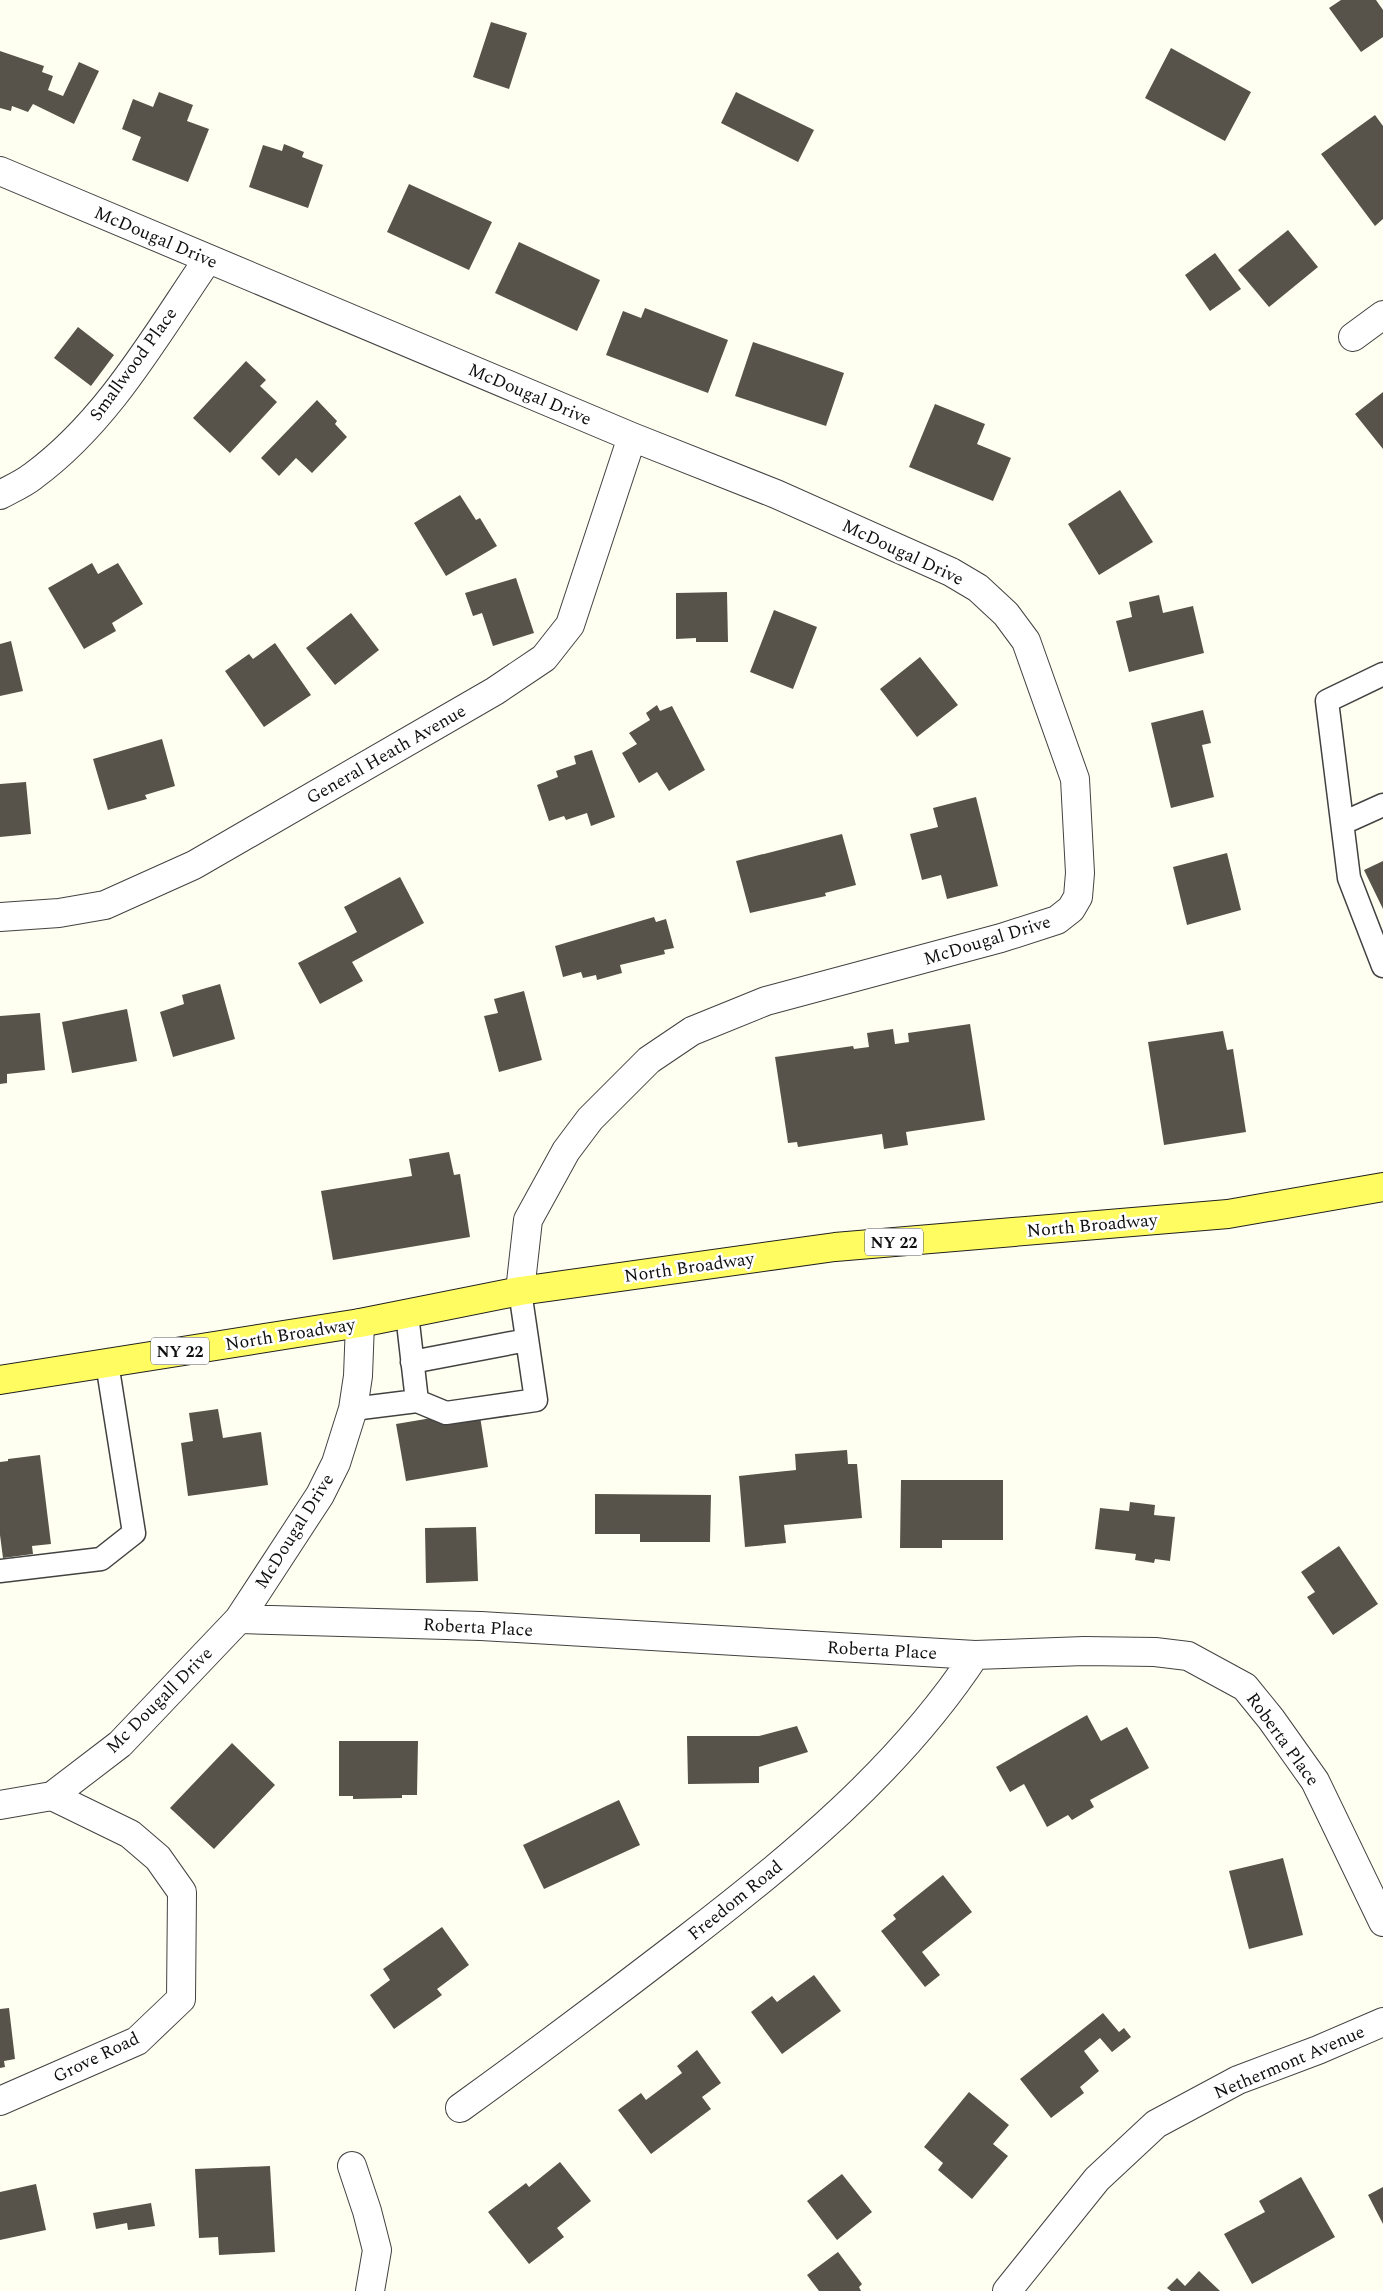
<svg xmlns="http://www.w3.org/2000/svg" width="1383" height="2291" viewBox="0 0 1383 2291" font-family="Spectral,serif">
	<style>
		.building { fill: #58534a }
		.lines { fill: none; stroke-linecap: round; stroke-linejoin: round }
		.service-casing { stroke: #424242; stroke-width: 25 }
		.minor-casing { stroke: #424242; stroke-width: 30 }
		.primary-casing { stroke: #202020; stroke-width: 30 }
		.service { stroke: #fff; stroke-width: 22 }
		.minor { stroke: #fff; stroke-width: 28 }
		.primary { stroke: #fffc61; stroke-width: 28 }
		.labels { text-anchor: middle; stroke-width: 5; stroke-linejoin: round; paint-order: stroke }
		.shield { fill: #fff; stroke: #575757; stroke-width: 1 }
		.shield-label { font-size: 16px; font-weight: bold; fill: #0f0f0f }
		.street-label { font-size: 18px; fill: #0f0f0f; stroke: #fff }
	</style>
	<rect width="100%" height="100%" fill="#fffff1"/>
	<path class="building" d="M1341,0H1376L1383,10V37L1361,52L1329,8Z
		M491,22L527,33L509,89L473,77Z
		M1171,48L1251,92L1225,141L1145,98Z
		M0,51L44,66L42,72L53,76L48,90L63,96L79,62L99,71L74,124L33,104L28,112L12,106L11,111L0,108Z
		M159,92L193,105L187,121L209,129L188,182L132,160L141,137L122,129L133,99L153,107Z
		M736,92L814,130L798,162L721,123Z
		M1375,115L1383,126V219L1375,226L1321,154Z
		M284,144L304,152L302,157L323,165L308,208L249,187L263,145L282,151Z
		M409,184L492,222L469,270L387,232Z
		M1288,230L1318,267L1269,307L1238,270Z
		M519,242L600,280L577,331L495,293Z
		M1215,253L1241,289L1210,311L1185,275Z
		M645,308L728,340L708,393L606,355L623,311L641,318Z
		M78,327L114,355L91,386L54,358Z
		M753,342L844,373L826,426L735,396Z
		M246,361L266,380L260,386L277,402L230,453L193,418Z
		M1383,392V449L1355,414Z
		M317,400L337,421L335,424L347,437L312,473L296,458L279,476L261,458Z
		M935,404L985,424L977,444L1011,458L993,501L909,467Z
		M1120,490L1153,542L1099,575L1068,524Z
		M460,495L476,520L480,518L497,546L446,576L414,523Z
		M92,563L98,574L118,563L143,604L112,623L116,631L84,649L48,588Z
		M516,578L534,633L493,646L482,613L473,616L465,593Z
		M727,592L728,642H696V638L676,639V593Z
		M1159,595L1163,613L1193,606L1204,653L1129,672L1116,621L1132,617L1129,602Z
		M774,610L817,627L793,689L750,672Z
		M351,613L379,650L335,685L306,648Z
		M11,641L23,691L0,696V644Z
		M275,643L311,695L264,727L225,671L249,654L253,659Z
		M920,657L958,705L917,737L880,689Z
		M657,705L660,711L672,706L705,770L669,791L657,772L639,783L622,753L637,744L629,733L650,720L646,713Z
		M1203,710L1211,743L1202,745L1214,797L1171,808L1151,723Z
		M162,739L175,786L145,795L147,799L108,810L93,759Z
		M592,750L615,817L591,826L587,813L566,820L564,816L549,821L537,785L558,777L556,771L576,764L574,756Z
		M26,782L31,834L0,837V784Z
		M976,797L998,886L947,899L941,875L922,880L910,834L938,827L933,808Z
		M842,834L856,885L825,893L826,896L750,913L736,861Z
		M1227,853L1241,910L1187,925L1173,867Z
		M1383,861V909L1364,870Z
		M400,877L424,923L352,962L363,981L320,1004L298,963L357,932L344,907Z
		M654,917L656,922L666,919L674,948L664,950L665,954L620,965L622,973L597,980L596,975L583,978L581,972L563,977L555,946Z
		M220,984L235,1039L173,1057L160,1012L184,1004L182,995Z
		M524,991L542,1060L499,1072L484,1016L498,1013L494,999Z
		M127,1009L137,1061L72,1073L62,1022Z
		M40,1013L45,1070L7,1074V1083L0,1084V1016Z
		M970,1024L985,1120L906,1132L908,1145L884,1149L882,1134L798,1147L797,1142L788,1143L775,1057L853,1046L854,1049L869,1047L867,1033L893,1029L895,1044L909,1042L908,1033Z
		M1223,1031L1227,1050L1233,1049L1246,1132L1164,1145L1148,1042Z
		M449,1152L454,1175L460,1174L470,1237L333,1260L321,1191L412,1176L409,1159Z
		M218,1409L223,1438L261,1432L268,1485L188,1496L181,1443L193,1441L189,1413Z
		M479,1410L488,1467L406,1481L396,1424Z
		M847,1450L848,1464H857L862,1518L784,1525L786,1543L745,1547L739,1476L796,1470L795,1454Z
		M40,1455L51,1544L32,1546L33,1554L3,1558L0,1535V1462L8,1461V1459Z
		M901,1480H1003V1540H942V1548H900Z
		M595,1494L711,1495L710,1542H640V1534H595Z
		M1130,1502L1155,1505L1154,1515L1175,1517L1170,1561L1155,1559L1154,1563L1135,1560L1136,1554L1095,1549L1100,1508L1129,1511Z
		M476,1527L478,1581L426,1583L425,1528Z
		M1339,1546L1378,1604L1333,1635L1307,1597L1315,1592L1301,1572Z
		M1087,1715L1101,1741L1127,1727L1149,1768L1090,1800L1094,1807L1072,1820L1068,1815L1047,1827L1024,1784L1010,1792L996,1767Z
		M797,1726L808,1752L759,1767V1783L688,1784L687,1736H759Z
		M339,1741H418L417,1795H402V1798L353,1799V1796H339Z
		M232,1743L275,1785L214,1849L170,1808Z
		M619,1800L640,1845L544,1889L523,1845Z
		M1283,1858L1303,1935L1249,1949L1229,1871Z
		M943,1875L972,1912L922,1952L940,1975L925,1987L881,1931L896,1919L893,1915Z
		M442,1927L469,1965L437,1989L442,1995L394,2029L370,1995L390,1980L383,1969Z
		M814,1975L841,2011L782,2054L751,2012L772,1996L777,2002Z
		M9,2008L15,2059L4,2061L5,2067L0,2068V2009Z
		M1103,2013L1119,2032L1124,2028L1131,2037L1112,2052L1100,2038L1084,2051L1099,2071L1080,2087L1084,2093L1051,2118L1020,2079Z
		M697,2050L721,2083L702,2097L711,2109L651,2154L618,2110L641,2093L646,2100L682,2073L677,2066Z
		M969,2092L1009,2125L993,2144L1008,2156L972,2199L938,2170L943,2163L924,2147Z
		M560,2162L591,2201L557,2228L564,2237L529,2264L488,2212L526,2183L529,2187Z
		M270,2166L275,2252L219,2255L218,2237L199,2238L195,2169Z
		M842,2174L872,2212L837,2240L807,2201Z
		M1301,2177L1335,2237L1252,2284L1224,2234L1265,2212L1259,2201Z
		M36,2184L46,2230L0,2240V2192Z
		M1383,2187V2224L1368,2195Z
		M151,2203L155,2226L128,2230L127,2223L96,2229L93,2213Z
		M838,2252L862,2284L859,2287L861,2291H819L807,2275Z
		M1199,2271L1220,2291H1171L1167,2288L1177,2278L1185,2286Z"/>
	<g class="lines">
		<defs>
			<path id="service" d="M1383,674L1327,701L1349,878L1383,966
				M1343,823L1383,805
				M407,1314L417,1401
				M412,1362L527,1340
				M353,1409L417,1401L446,1413L536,1400L520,1291
				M0,1571L101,1559L134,1533L107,1363"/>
			<path id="minor" d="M0,171L632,437L776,494L951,572L978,588L1006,614L1026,641L1075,779L1080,873L1078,897L1071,909L1057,920L1001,938L766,1001L692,1031L649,1060L590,1119L566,1151L528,1220L520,1291
				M1353,337L1383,315
				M0,495C11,489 23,484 33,476C108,421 156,335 208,259
				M0,917L59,913L105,905L194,865L495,691L544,658L570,625L632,437
				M239,1619L481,1626L975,1655L1084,1651L1155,1652L1188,1656L1245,1687L1271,1719L1315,1781L1383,1922
				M0,1805L52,1796L120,1744L239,1619L320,1495L336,1463L353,1409L358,1376L360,1323
				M0,2101L137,2041L181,1999L182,1892L158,1858L130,1834L52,1796
				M460,2108C536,2053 611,1997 685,1940C792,1858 900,1769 975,1655
				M352,2166L367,2211L377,2250L370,2291
				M1007,2291L1097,2179L1156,2124L1238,2080L1318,2050L1383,2022"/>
			<path id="primary" d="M0,1380L360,1323L520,1291L835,1247L1228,1214L1383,1187"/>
		</defs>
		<use href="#service" class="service-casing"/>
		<use href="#minor" class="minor-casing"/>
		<use href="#primary" class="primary-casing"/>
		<use href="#service" class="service"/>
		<use href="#minor" class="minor"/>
		<use href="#primary" class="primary"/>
	</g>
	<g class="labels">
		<g class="shield">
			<rect x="865" y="1228.5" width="58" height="27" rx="4"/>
			<rect x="151" y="1337.5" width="58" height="27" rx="4"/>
		</g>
		<g class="shield-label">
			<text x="894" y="1248">NY 22</text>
			<text x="180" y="1357">NY 22</text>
		</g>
		<g class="street-label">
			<text transform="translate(156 237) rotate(23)" y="6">McDougal Drive</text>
			<text transform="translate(133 364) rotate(-54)" y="6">Smallwood Place</text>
			<text transform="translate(530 394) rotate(23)" y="6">McDougal Drive</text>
			<text transform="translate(903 552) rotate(25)" y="6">McDougal Drive</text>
			<text transform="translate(386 754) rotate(-30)" y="6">General Heath Avenue</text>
			<text transform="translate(987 940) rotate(-17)" y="6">McDougal Drive</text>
			<text transform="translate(1092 1225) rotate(-5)" y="6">North Broadway</text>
			<text transform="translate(689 1267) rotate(-8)" y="6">North Broadway</text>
			<text transform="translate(290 1334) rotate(-9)" y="6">North Broadway</text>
			<text transform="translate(294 1531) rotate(-58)" y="6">McDougal Drive</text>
			<text transform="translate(478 1627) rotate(3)" y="6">Roberta Place</text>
			<text transform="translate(882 1650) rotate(3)" y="6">Roberta Place</text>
			<text transform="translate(159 1700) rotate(-45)" y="6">Mc Dougall Drive</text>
			<text transform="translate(1283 1739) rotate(54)" y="6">Roberta Place</text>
			<text transform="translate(735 1900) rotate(-39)" y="6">Freedom Road</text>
			<text transform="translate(96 2057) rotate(-26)" y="6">Grove Road</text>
			<text transform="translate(1289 2062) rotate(-23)" y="6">Nethermont Avenue</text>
		</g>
	</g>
</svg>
